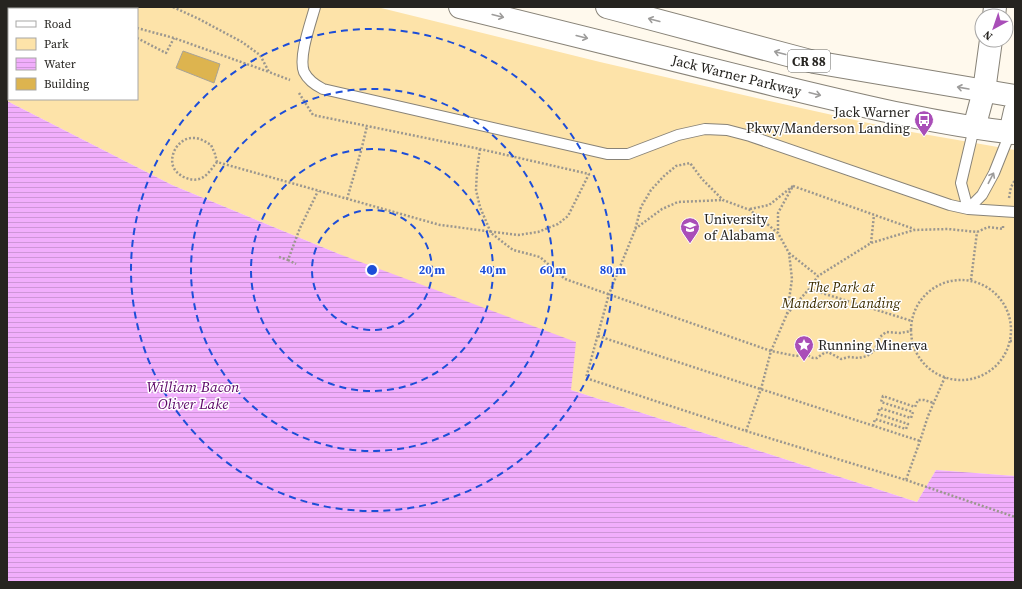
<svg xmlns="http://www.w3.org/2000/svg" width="1022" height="589" viewBox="0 0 1022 589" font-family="'Source Serif 4',serif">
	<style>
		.park { fill: #fde3a9; fill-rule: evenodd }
		.water { fill: url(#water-rules) }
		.building { fill: #ddb44f; stroke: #a8a397 }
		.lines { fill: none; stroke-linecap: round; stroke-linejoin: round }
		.service-casing { stroke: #888378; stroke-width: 12 }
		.tertiary-casing { stroke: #888378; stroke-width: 24 }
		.primary-casing { stroke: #888378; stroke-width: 24 }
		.path { stroke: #9b978f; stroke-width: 2.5; stroke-dasharray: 2 2; stroke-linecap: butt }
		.service { stroke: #fff; stroke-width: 10 }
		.tertiary { stroke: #fff; stroke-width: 22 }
		.primary { stroke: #fff; stroke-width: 22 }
		.oneway { stroke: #9d9c9b }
		.ring { fill: none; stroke: #1d4ed8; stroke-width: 2; stroke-dasharray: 7 5 }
		.labels { text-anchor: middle; stroke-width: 3; stroke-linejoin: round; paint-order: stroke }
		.shield { fill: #fff; stroke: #676663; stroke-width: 1 }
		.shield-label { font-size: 13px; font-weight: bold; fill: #262420 }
		.street-label { font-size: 14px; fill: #262420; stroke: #fff }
		.poi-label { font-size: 14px; fill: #262420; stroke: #fff; text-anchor: start }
		.park-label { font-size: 14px; font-style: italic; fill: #3e2e01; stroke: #fff }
		.water-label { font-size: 15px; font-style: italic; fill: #5b0567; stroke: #fff }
		.centre { fill: #1d4ed8; stroke: #fff; stroke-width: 2 }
		.ring-label { font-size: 12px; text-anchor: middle; font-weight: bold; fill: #1d4ed8; stroke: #fff; stroke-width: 3; stroke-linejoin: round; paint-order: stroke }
	</style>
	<defs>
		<pattern id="water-rules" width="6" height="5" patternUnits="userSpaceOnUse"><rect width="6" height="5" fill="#f1aefc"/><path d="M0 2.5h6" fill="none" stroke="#ce96d8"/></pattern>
	</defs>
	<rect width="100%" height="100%" fill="#fff9ed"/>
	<path class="park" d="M7,7H377L600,62L765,100L900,130L1015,150V476L936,470L917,502L571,390L339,254L172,185L7,101ZM9,9H137V99H9Z"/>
	<path class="water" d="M7,101L172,185L339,254L576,342L571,390L917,502L936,470L1015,476V582H7Z"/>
	<path class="building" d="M183,51L220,64L214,83L176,68Z"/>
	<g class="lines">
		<defs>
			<path id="service" d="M315,7C311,22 298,57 304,72C308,80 315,85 323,89L607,154H628L678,135L705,129L727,130L750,136L950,205L968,209L1015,212
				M968,209L982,195L994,173L1010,133
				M968,209L961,183L974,128"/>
			<path id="tertiary" d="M994,16L995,7
				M974,128L984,91L991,40
				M1010,133L1015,111"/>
			<g id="primary">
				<path id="s1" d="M460,7C565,33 670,59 775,85C854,104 934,124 1015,133"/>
				<path d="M607,7L814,62L1015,96"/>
			</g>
		</defs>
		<use href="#service" class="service-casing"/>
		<use href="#tertiary" class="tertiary-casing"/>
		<use href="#primary" class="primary-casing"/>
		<path class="path" d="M109,7L110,9
			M173,7L199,19L242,42L260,55L269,72L290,80
			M137,28L174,38L269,72
			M137,38L166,53L174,38
			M480,149L477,170L476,190L480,207L491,233L513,250L540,257L565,279L771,351L796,356L802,355H807L813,358H817L824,353L828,352L841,359L849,357L859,358L867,356L874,351L880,337L886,332L900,333L911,331
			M217,162C212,168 207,177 199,179C190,182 176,175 173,166C169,153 180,137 194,138C200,138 206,142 211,145L215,154L217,162L440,225L518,235L538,232L558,224L568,216L589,174L480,149L313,115L299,93
			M793,186L914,229
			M1009,198L1011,187L1015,180
			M347,199L361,151L367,126
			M750,209L769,205L793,186L778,213V233
			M635,229L662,209L678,202L723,200
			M871,243L874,215
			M789,253L818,276
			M279,257L288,260L300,228L318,191
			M288,260L296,264
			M971,280L977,232
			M911 330a50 50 0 1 1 100 0a50 50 0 1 1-100 0Z
			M809,289L912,321
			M787,314L792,279L789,253L778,233L750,210L723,200L702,179L690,163L676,166L664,176L651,190L641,207L635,230L609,294L586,378L746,431L906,480L920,441L928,416L945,377
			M598,336L920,441
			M1010,341H1015
			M873,426L875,419L906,429L908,424L878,414L880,408L911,418L913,412L881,402L883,396L915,407L918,400H924L934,403
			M746,431L761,389L771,351L787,314L809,289L818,276L871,243L914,230L948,229L977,232L988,227L1003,229V226
			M906,480L1015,517"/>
		<use href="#service" class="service"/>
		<use href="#tertiary" class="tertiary"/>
		<use href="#primary" class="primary"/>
	</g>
	<defs><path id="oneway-shaft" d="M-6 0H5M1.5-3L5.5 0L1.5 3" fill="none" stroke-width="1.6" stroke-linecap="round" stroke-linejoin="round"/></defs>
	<g class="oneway">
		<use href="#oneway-shaft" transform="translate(498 16) rotate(14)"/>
		<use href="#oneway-shaft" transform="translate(654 20) rotate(-165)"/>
		<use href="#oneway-shaft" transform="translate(582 37) rotate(14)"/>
		<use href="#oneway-shaft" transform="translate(780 53) rotate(-165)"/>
		<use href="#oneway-shaft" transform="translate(963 88) rotate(-170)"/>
		<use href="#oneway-shaft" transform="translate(815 94) rotate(14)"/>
		<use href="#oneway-shaft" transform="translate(991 178) rotate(-63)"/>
	</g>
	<g class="ring">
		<circle cx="372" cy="270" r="60"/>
		<circle cx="372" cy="270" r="121"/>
		<circle cx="372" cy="270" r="181"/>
		<circle cx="372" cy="270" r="241"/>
	</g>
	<defs>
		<symbol id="bus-pin" viewBox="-11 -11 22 30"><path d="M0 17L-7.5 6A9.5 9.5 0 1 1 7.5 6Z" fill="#a94eb8" stroke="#fff"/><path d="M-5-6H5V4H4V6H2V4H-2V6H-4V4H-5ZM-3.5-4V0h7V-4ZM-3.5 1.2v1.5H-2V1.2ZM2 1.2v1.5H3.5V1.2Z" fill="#fff"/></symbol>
		<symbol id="university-pin" viewBox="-11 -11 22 30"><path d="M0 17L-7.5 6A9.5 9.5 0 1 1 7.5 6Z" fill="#a94eb8" stroke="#fff"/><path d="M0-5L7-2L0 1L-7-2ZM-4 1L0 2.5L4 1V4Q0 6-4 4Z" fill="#fff"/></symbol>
		<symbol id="sight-pin" viewBox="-11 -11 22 30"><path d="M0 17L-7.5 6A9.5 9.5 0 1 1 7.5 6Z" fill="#a94eb8" stroke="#fff"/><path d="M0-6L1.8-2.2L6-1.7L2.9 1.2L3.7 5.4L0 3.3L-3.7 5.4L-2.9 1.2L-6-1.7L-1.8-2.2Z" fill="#fff"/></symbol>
	</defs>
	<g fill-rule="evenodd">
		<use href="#bus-pin" x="913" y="109" width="22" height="30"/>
		<use href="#university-pin" x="679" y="216" width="22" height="30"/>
		<use href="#sight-pin" x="793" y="334" width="22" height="30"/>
	</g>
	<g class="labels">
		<rect class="shield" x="788" y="50" width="42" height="22" rx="3"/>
		<g class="shield-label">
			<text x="809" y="66">CR 88</text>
		</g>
		<g class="street-label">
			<text dy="5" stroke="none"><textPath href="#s1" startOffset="285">Jack Warner Parkway</textPath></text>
		</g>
		<g class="poi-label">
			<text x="910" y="117" text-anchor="end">Jack Warner<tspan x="910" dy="16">Pkwy/Manderson Landing</tspan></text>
			<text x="704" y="224">University<tspan x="704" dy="16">of Alabama</tspan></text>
			<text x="818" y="350">Running Minerva</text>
		</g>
		<g class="park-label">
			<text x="841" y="292">The Park at<tspan x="841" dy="16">Manderson Landing</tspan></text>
		</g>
		<g class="water-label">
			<text x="193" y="392">William Bacon<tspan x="193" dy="17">Oliver Lake</tspan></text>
		</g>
	</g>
	<circle cx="372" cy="270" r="6" class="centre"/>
	<g class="ring-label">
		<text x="432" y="274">20 m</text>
		<text x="493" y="274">40 m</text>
		<text x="553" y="274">60 m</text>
		<text x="613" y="274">80 m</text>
	</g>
	<rect width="1022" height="589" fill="none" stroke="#262420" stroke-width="16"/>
	<rect x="8" y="8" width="130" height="92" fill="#ffffff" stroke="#a8a7a6"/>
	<rect x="16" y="21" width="20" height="6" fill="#ffffff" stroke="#a8a7a6"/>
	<text x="44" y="28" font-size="12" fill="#262420">Road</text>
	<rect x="16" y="38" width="20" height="12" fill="#fde3a9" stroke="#a8a7a6"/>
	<text x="44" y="48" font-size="12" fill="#262420">Park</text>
	<rect x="16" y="58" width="20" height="12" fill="url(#water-rules)" stroke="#a8a7a6"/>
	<text x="44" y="68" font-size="12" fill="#262420">Water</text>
	<rect x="16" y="78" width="20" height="12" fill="#ddb44f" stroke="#a8a7a6"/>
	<text x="44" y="88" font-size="12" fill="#262420">Building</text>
	<g transform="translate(994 28) rotate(220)"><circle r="19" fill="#ffffff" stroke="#a8a7a6"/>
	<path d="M0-3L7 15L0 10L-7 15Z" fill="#a94eb8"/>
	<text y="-6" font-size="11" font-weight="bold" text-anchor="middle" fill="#262420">N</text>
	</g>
</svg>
